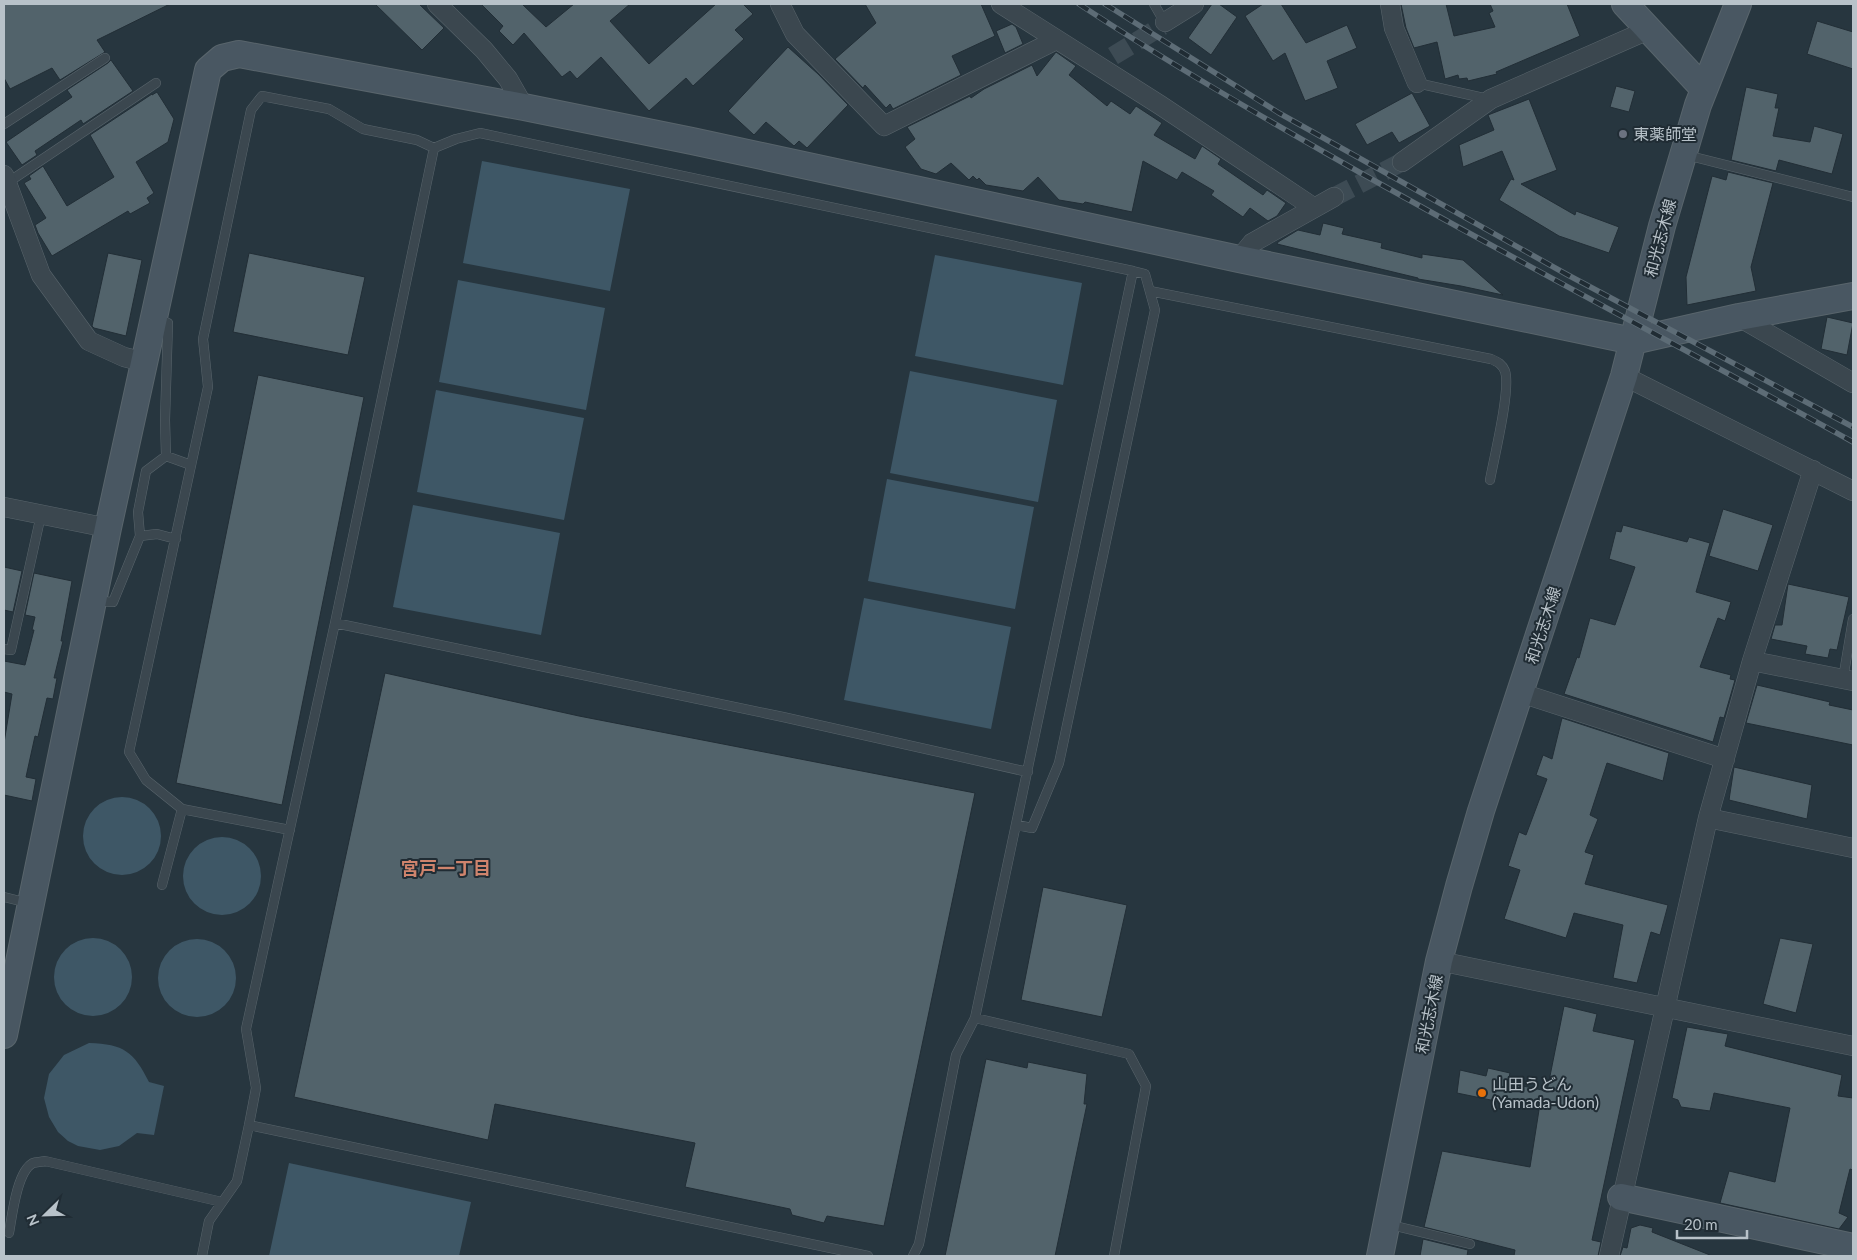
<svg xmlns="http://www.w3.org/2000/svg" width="1857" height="1260" viewBox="0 0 1857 1260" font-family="Lato,'Noto Sans JP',sans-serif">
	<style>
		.water { fill: #3e5766 }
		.building { fill: #52636b; stroke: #222e36 }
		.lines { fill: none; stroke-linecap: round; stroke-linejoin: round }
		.street-tunnel { stroke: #3d4b54; stroke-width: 19; stroke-dasharray: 19 9; stroke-linecap: butt }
		.lane-casing { stroke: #59656c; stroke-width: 10 }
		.street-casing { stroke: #59656c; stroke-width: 20 }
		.secondary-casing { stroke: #59656c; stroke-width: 28 }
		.lane { stroke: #3b474f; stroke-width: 9 }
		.street { stroke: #3b474f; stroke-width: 19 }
		.secondary { stroke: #495762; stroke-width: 26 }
		.rail-casing { stroke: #5d6c76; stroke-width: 5.5 }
		.rail { stroke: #202c34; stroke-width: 4; stroke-dasharray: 11; stroke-linecap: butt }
		.worship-dot { fill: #6b7280; stroke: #202c34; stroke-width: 2 }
		.food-dot { fill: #e8710a; stroke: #202c34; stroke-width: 2 }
		.labels { text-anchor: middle; stroke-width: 4; stroke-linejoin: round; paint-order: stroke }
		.poi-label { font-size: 16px; fill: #b8c2c9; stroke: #202c34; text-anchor: start }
		.street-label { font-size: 16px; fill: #b8c2c9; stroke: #202c34 }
		.neighbourhood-label { font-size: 18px; font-weight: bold; fill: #cf846d; stroke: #202c34 }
	</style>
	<rect width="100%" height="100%" fill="#27363f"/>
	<path class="water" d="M482,161L630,189L610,291L463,263Z
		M935,255L1082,283L1063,385L915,356Z
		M458,280L605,308L586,410L439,382Z
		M910,371L1057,400L1038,502L890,473Z
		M436,390L584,418L564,520L417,492Z
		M887,479L1034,507L1015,609L868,581Z
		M413,505L560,533L541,635L393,607Z
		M864,598L1011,627L991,729L844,700Z
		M83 836a39 39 0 1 1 78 0a39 39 0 1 1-78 0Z
		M183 876a39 39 0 1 1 78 0a39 39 0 1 1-78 0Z
		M54 977a39 39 0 1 1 78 0a39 39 0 1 1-78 0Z
		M158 978a39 39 0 1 1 78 0a39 39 0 1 1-78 0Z
		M89,1043C124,1044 134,1052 149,1082L164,1086L154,1135L137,1133L119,1146L100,1150L78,1146L68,1141L58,1132L49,1117L44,1098L49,1074L64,1055Z
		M289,1163L471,1202L459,1256H269Z"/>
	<path class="building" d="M4,4H170L97,40L105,52L60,80L52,68L10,89L4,78Z
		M375,4H419L444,28L422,50Z
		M481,4H522L546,27L574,4H630L610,21L649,64L716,4H743L753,14L735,30L744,39L693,86L686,78L649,111L601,57L577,79L570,71L562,77L524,33L513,45L499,31L503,26Z
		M865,4H981L995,36L952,56L961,75L893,109L890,104L886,108L865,85L863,88L835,59L876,23Z
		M1212,4H1219L1237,17L1211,55L1188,38Z
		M1263,4H1281L1306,43L1347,25L1357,48L1327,61L1338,88L1305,101L1285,53L1273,61L1245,16Z
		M1401,4H1446L1454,36L1495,27L1489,13L1493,11L1490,4H1567L1580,36L1496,72L1497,74L1468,81L1467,78L1459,79L1458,75L1445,79L1437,42L1414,48L1406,28Z
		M1817,21L1853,32V69L1807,54Z
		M1012,24L1016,27L1023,44L1005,53L996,31Z
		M788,47L818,74L848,105L807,148L799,141L794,146L766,122L754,135L728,111Z
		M1056,52L1076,66L1069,75L1107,106L1111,101L1130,114L1136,106L1162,123L1154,135L1195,159L1202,146L1221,159L1218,164L1263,195L1267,190L1286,203L1277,216L1268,221L1250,208L1243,217L1211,195L1214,191L1182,172L1177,180L1143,161L1132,212L1085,202L1083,204L1059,200L1038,177L1023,191L986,185L979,178L977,180L973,176L969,180L951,163L936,174L921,169L905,147L915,139L907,127L970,96L971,98L984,89L1032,65L1037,76Z
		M111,60L133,91L83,124L81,120L35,151L37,155L22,165L6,142L72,97L67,90L108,63Z
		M1616,86L1635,91L1629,112L1610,107Z
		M1746,87L1778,94L1775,108H1779L1773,136L1810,142L1814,126L1843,134L1832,174L1779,160L1776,171L1731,160Z
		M157,92L174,119L168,142L136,162L154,193L147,198L150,203L130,214L128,211L52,256L38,233L35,225L46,218L24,183L31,179L29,176L43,166L67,206L114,177L90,135L152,94V95Z
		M1412,93L1430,126L1399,143L1392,132L1367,145L1355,124Z
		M1529,99L1557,170L1521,184L1575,215L1576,211L1619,227L1609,253L1559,236L1499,200L1511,179L1514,180L1502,151L1463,167L1459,145L1494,130L1488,115Z
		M1728,172L1773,183L1751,267L1756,291L1687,305L1686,277L1712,176L1726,180Z
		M1323,223L1344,228L1342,234L1382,243L1381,248L1422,258V254L1463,260L1503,295L1461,286L1418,279V278L1277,244L1278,242L1298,230L1320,235Z
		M108,253L142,260L126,336L94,328L92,326Z
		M249,253L365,277L348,355L233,332Z
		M1827,317L1853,323L1847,355L1821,349Z
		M258,375L364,397L282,805L176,783Z
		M1723,509L1773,525L1758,571L1709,556Z
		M1623,525L1687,542L1689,537L1710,543L1696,592L1731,602L1725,621L1718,618L1700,667L1731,675L1730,679L1735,680L1724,718L1720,717L1713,742L1564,694L1577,657L1579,658L1590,618L1615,625L1635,567L1609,559L1616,531L1621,532Z
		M4,567L22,571L13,612L4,610Z
		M34,573L72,581L61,641H63L54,678H57L53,699L47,698L38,737L35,736L26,777L36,779L32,801L4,795V743L12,694L4,692V661L25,665L34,630H32L35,617L25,615Z
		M1788,584L1849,597L1837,650L1830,649L1828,658L1805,654L1807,646L1771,639L1775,625H1782Z
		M385,673L579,716L975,793L884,1226L827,1216L824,1223L792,1215L790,1209L685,1187L695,1143L495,1104L488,1140L294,1097Z
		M1757,685L1830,702L1829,705L1853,710V745L1746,723Z
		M1562,718L1669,753L1663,781L1607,763L1590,815L1598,819L1585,852L1594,855L1585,884L1668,905L1660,935L1651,932L1637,983L1613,978L1623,925L1574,913L1566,938L1504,919L1520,870L1508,866L1519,832L1526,835L1547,779L1536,775L1543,755L1552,759Z
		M1734,767L1812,785L1807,819L1729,800Z
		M1043,887L1127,905L1102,1017L1021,1000Z
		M1780,938L1813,944L1796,1013L1763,1004Z
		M1564,1006L1597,1014L1593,1031L1635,1040L1592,1240L1601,1242L1598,1256H1514L1515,1250L1424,1227L1442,1151L1530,1167L1539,1110L1457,1093L1460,1070L1486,1076L1488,1068L1510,1073L1508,1083L1547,1091Z
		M1687,1027L1728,1034L1725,1046L1842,1075L1838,1096L1853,1098V1170L1850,1169L1839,1213L1848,1217L1839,1229L1720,1203L1729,1171L1775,1182L1790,1108L1714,1093L1710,1111L1681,1107L1678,1100L1672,1098Z
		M986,1059L1027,1068L1028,1062L1087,1074L1084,1104H1087L1055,1256H945Z
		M1640,1225L1653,1228L1652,1232L1710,1255V1256H1620L1623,1247L1627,1248L1631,1228Z
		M1423,1239L1468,1250L1467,1256H1420Z"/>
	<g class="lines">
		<path class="street-tunnel" d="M1113,56L1162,26
			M1334,197L1402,162"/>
		<defs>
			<path id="lane" d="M1154,4L1165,23
				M1417,83L1488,99
				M4,124L105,58
				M1686,155L1853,197
				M7,183L156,83
				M1150,291L1491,359C1498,362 1502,364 1505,371C1511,389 1494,458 1490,480
				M157,318L168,323L165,420L166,456L191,465
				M140,536L138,512L146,471L166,456
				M96,601L113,602L140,536L157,534L176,539
				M335,623L783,717L1028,772
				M4,649L11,650L41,515
				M1843,679L1853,619
				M182,809L146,780L129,752L208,387L203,339L251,110L262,96L329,109L363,129L417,140L434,148
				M1017,825L1032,828L1059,763L1155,310L1145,274L1133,271
				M162,885L182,809L290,830
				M4,897L28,903
				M975,1018L1129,1054L1146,1086L1114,1256
				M249,1125L868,1256
				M1387,1224L1470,1244
				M9,1233C12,1216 17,1171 33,1163C36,1162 42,1162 45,1161L222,1202
				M202,1256L209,1221L237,1181L249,1125L256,1088L246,1029L335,623L434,148L456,139L480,133L1133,271L975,1018L956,1055L919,1244L913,1256"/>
			<path id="street" d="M437,4L484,50L508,79L524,107
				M780,4L795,34L884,126L1056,40
				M1001,4L1160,105L1313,207
				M1390,4L1394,28L1417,83
				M1165,22L1194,4
				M1402,162L1491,99L1648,30
				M4,175L41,275L89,341L124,357L144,362
				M1239,259L1252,243L1334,197
				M1739,317L1853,383
				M1624,376L1853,491
				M4,507L108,528
				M1752,661L1853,681
				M1521,693L1725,759
				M1708,818L1853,848
				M1439,961L1853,1046
				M1609,1256L1708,818L1752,661L1813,470"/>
			<path id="secondary" d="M1625,4L1703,88
				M4,1035L108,528L208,70L222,58L239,54L524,107L692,141L1239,259L1633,341L1739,317L1853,296
				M1621,1197L1853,1247
				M1380,1256L1439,961L1459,886L1481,811L1624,376L1662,226L1698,105L1738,4"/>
		</defs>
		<use href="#lane" class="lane-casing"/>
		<use href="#street" class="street-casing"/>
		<use href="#secondary" class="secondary-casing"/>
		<use href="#lane" class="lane"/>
		<use href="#street" class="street"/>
		<use href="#secondary" class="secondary"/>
		<defs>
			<path id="rail" d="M1079,4C1170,64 1264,118 1359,172C1522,264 1689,351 1853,442
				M1105,4L1279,113L1566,274L1853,427"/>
		</defs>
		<use href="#rail" class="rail-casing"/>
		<use href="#rail" class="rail"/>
	</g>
	<circle class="worship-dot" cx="1623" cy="134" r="5"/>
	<circle class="food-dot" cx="1482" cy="1093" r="5"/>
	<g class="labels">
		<g class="poi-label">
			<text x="1633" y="140">東薬師堂</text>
			<text x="1492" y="1090">山田うどん<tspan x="1492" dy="18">(Yamada-Udon)</tspan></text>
		</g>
		<g class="street-label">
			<text transform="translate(1660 238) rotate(-75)" y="6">和光志木線</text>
			<text transform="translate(1543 625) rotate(-72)" y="6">和光志木線</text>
			<text transform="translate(1429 1014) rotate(-79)" y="6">和光志木線</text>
		</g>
		<g class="neighbourhood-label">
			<text x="446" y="875">宮戸一丁目</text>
		</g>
	</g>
	<rect width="1857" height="1260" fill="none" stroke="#b8c2c9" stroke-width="10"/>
	<g transform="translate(45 1215) rotate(247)" stroke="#202c34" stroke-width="4" paint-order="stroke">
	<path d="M0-4L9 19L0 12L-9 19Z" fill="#b8c2c9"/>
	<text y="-8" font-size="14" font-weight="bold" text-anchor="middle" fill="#b8c2c9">N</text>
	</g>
	<path d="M1677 1230v8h70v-8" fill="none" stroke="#b8c2c9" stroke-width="2.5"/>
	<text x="1684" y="1230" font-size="15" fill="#b8c2c9" stroke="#202c34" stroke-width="4" paint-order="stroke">20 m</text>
</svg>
